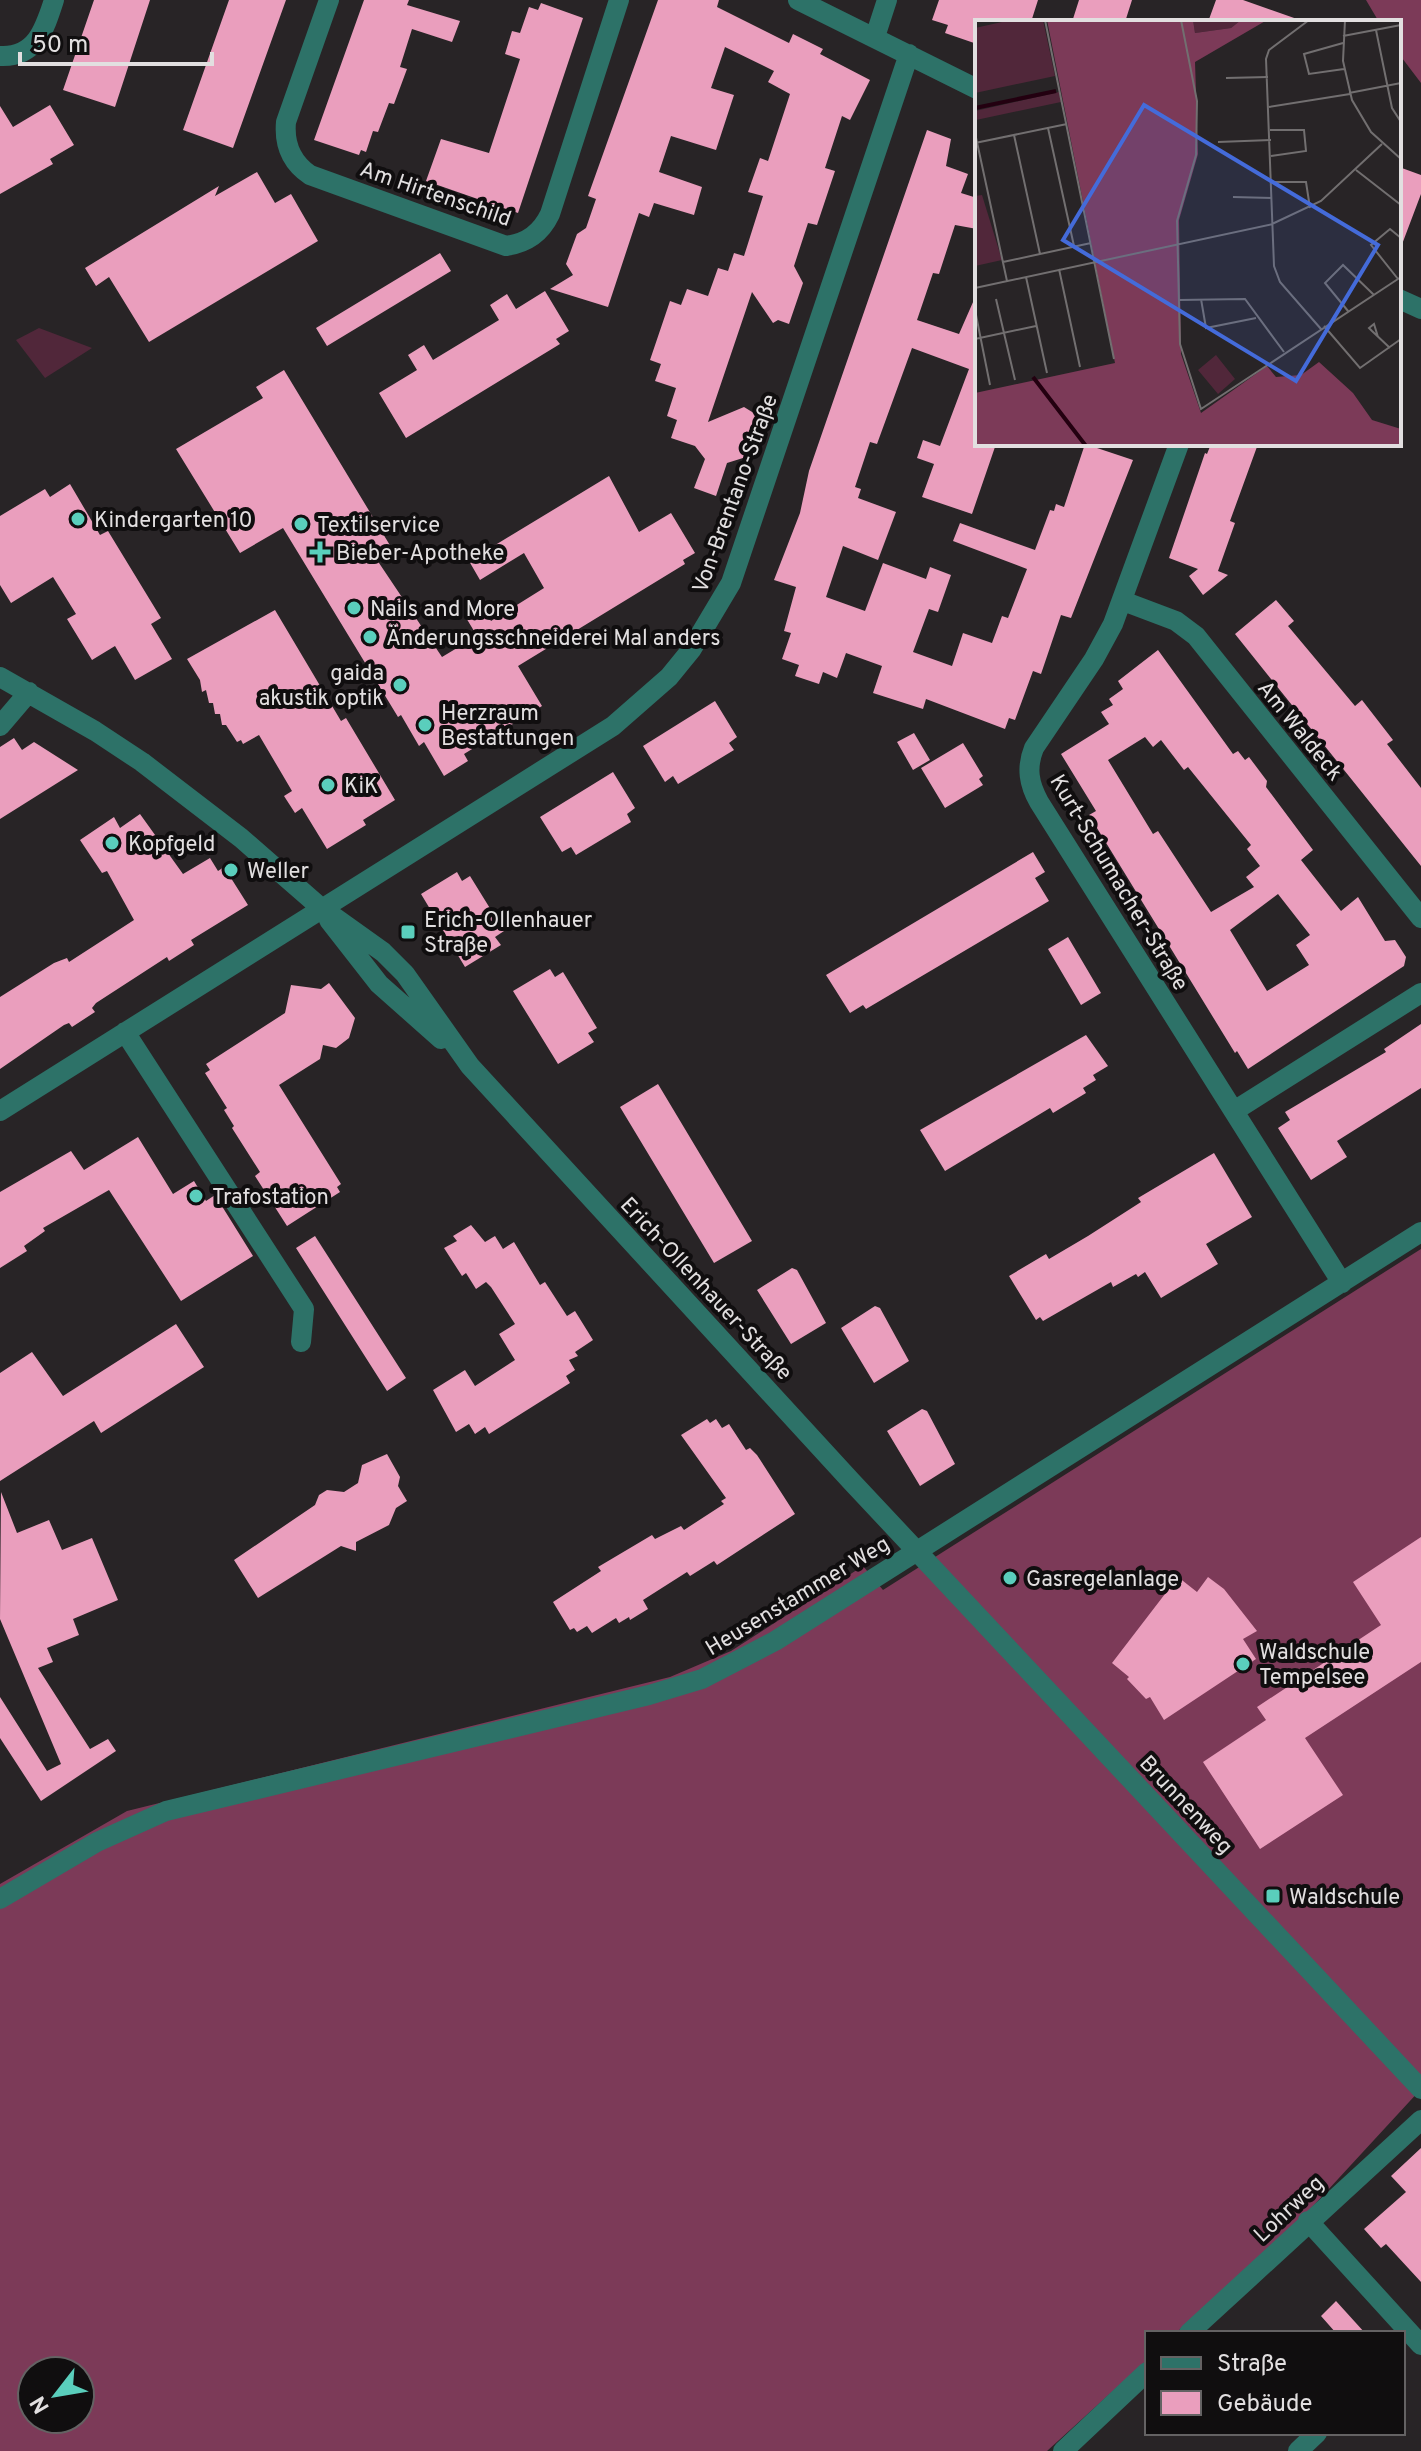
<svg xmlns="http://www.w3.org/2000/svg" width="1421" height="2451" viewBox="0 0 1421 2451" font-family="Overpass,sans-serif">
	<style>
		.green { fill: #51273a }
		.forest { fill: #7c3a58; fill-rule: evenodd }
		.building { fill: #ea9ebd; fill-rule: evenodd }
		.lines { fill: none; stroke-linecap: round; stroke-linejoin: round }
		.minor { stroke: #2d7268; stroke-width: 20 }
		.poi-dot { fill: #5acebc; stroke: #100e0f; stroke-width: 3 }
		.labels { text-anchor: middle; stroke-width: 8; stroke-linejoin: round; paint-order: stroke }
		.street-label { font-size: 22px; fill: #e2dfe0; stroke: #100e0f }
		.poi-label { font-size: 22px; fill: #e2dfe0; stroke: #100e0f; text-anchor: start }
		.inset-river { fill: none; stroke: #230010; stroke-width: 4 }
		.inset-road { fill: none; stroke: #726f70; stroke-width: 2 }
		.view { fill: #446bda; fill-opacity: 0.15; stroke: #446bda; stroke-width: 4 }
		.inset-edge { fill: none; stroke: #e2dfe0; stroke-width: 4 }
	</style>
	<rect width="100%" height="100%" fill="#282426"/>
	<path class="green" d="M39,328L92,348L45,378L16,340Z"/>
	<path class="forest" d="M1366,0H1421V83L1399,54V22H1379Z
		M1421,1249V2089L1303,2217L1176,2333H1147V2360L1047,2451H0V1884L127,1811L670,1677L731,1651L863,1566L883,1590ZM32,2371H80V2419H32Z"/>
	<path class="building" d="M94,0H150L115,107L63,90Z
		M229,0H286L233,148L183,130Z
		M364,0H409L407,5L460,21L452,42L412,29L400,67L407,69L394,104L389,103L378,132L373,131L366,152L361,150L359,155L314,140Z
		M658,0H719L717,7L789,43L793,34L823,49L820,54L870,80L850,120L842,116L825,168L835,171L817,225L808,223L794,266L803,283L789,324L778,320L773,323L752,292L708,422L744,407L757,415L743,458L727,463L716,496L694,488L705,459L695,446L671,438L677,420L667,416L676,388L655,381L661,364L650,360L670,301L681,305L687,289L708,296L718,268L728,271L734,253L744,256L763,196L748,192L760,158L768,161L790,94L768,82L774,71L725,47L711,88L734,95L716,150L671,136L659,172L702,187L694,215L654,203L649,217L639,213L608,307L550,289L573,275L566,264L577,234L586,228L596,199L588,196Z
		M939,0H1038L1031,22H977V44L945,33L948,25L932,20Z
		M1079,0H1132L1125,22H1072Z
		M1216,0H1243L1297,19L1296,22H1208Z
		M541,3L583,18L518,213L426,181L441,139L489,153L520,59L505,54L512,31L520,33L529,7L538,10Z
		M50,105L74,145L50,159L53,164L0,194V106L13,127Z
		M927,130L951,139L946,166L968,174L961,193L977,198V229L955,225L939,274L933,273L917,320L959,334L977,293V444H996L972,514L922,497L934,464L917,458L923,440L940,446L969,369L912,348L877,444L870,442L855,487L861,489L858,498L896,512L878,560L843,546L826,597L865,611L883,563L926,579L930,567L951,575L938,612L929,609L913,652L952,666L963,633L992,643L1002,616L1008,618L1027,569L953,541L960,523L1035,550L1050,510L1054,511L1056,504L1064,507L1085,444L1133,460L1071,618L1061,615L1041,674L1033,671L1015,720L1009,718L1005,729L926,699L923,709L873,693L882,666L846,653L837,678L823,672L819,684L795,676L799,665L782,659L791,633L784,631L796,587L774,580L800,513L809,471Z
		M1399,167L1421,175V194L1401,247Z
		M257,172L275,203L291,194L318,241L149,342L109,277L96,286L85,268L219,186L215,196Z
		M440,253L451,271L327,346L316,328Z
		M545,291L569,331L556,339L560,344L406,438L379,393L417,370L408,355L424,345L433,360L499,320L490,305L507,294L516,309Z
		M284,370L391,547L375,557L442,657L477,636L465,616L482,606L491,621L544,588L524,553L480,580L469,561L609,476L639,532L671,513L695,553L683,560L685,564L518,666L542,706L464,754L468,761L444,776L424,742L419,746L401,715L398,717L283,528L240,553L176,449L263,398L256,387Z
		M1211,444H1258L1230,521L1235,523L1218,571L1228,575L1203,595L1189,576L1198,569L1169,558L1205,453L1207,454Z
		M70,484L100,535L108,531L161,618L151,624L172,659L135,680L115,646L92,660L67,619L76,614L53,577L11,603L0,585V516L45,489L50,497Z
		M1276,600L1294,621L1288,626L1355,706L1362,700L1393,740L1387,744L1421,788V866L1235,634Z
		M275,610L341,721L346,718L395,800L363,820L366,825L327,849L302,808L295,813L284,796L292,791L259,735L243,744L241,740L237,742L226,725H222L220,714H215L213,703H209L206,690L202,692L200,680L187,659Z
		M1158,650L1233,754L1238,751L1245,760L1249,757L1267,781L1266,787L1313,850L1301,860L1341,911L1358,897L1385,941L1395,940L1406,957L1404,966L1248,1069L1237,1051L1235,1053L1089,815L1096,811L1061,754L1109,724L1101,712L1113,705L1109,699L1123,689L1118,681ZM1145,737L1153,747L1161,740L1184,770L1188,767L1251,845L1247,849L1260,866L1246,877L1254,887L1211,912L1158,831L1153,834L1108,760ZM1278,894L1310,935L1296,945L1309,965L1267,991L1230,930Z
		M715,701L737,737L729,743L734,750L678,784L673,776L665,782L643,746Z
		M914,733L930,760L913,770L897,742Z
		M14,738L22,750L34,742L78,770L0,819V747Z
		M963,743L983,776L979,779L983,785L945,808L921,768Z
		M613,772L635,808L627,814L631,822L576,855L571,847L562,852L540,817Z
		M140,814L183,874L210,858L218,871L224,867L248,905L191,940L194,945L169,961L167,957L96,1003L92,1008L95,1012L72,1027L69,1023L64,1025L0,1069V997L54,963L67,958L69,962L134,920L107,871L102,873L80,840L114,817L120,828Z
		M1033,852L1045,872L1035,878L1049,901L866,1009L863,1005L850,1013L826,975Z
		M457,872L462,881L470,876L504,931L495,937L501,945L465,967L421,894Z
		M1068,937L1101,993L1081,1005L1048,949Z
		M550,969L555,977L563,972L597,1028L588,1033L594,1042L558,1064L513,991Z
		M329,983L355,1018L349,1038L336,1048L323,1045L320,1059L279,1085L341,1184L337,1187L340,1192L287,1226L255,1176L260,1172L232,1128L234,1126L224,1110L227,1108L205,1073L210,1070L206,1064L285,1013L291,985L321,989Z
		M1421,1024V1088L1337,1141L1347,1157L1311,1180L1278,1128L1290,1120L1285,1112L1386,1052L1384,1049Z
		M1086,1035L1108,1066L1093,1075L1096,1080L1083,1088L1086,1093L1053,1113L1050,1108L945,1171L920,1130Z
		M658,1084L752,1241L714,1263L620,1107Z
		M138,1137L173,1194L194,1181L206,1201L215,1195L253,1256L181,1301L109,1190L43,1228L45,1231L24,1246L27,1251L0,1268V1192L71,1151L84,1170Z
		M1214,1153L1252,1217L1206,1244L1218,1264L1161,1298L1145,1272L1138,1277L1136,1274L1113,1287L1111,1282L1043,1321L1040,1317L1036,1320L1009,1276L1046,1254L1049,1259L1088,1236L1141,1202L1138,1198Z
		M471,1225L485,1242L495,1236L503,1249L514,1242L540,1285L545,1282L567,1316L575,1311L593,1340L575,1352L578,1356L569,1360L575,1370L566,1376L570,1383L489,1434L485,1427L475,1434L469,1424L456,1432L433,1390L465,1370L475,1386L515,1360L499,1334L515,1324L491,1287L486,1282L476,1289L466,1273L462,1276L444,1248L457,1241L453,1236Z
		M315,1236L406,1378L387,1391L296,1248Z
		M792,1268L797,1270L826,1323L791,1344L757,1290Z
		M875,1306L880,1308L909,1361L874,1383L841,1328Z
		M176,1324L204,1367L101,1433L94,1421L0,1481V1373L32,1352L63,1396Z
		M922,1409L927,1411L955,1464L920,1486L887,1431Z
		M707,1419L710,1423L716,1419L722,1428L729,1424L746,1450L750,1448L757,1455L795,1514L717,1565L714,1561L690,1576L687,1572L643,1600L648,1609L630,1620L629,1617L619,1623L616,1618L592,1633L587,1626L577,1632L574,1628L570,1630L553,1602L601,1571L598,1567L652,1535L655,1539L681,1526L684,1530L724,1504L721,1501L726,1498L681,1435Z
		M387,1454L400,1477L398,1486L407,1501L396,1508L389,1525L356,1542V1551L341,1546L258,1598L234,1560L315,1505L319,1495L327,1490L344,1492L358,1483L362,1465Z
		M1,1492L17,1533L49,1520L62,1550L92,1538L118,1600L73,1619L79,1635L47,1648L53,1662L38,1668L90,1749L108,1739L116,1751L41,1801L0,1738V1697L47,1771L61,1764L0,1619Z
		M1421,1537V1662L1305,1738L1343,1795L1260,1849L1203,1762L1266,1720L1257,1707L1381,1625L1353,1582Z
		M1178,1577L1197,1592L1208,1577L1224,1589L1257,1631L1243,1639L1256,1659L1164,1720L1150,1697L1146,1699L1127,1679L1129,1677L1112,1663Z
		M1421,2148V2282L1386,2244L1381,2248L1364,2229L1406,2192L1391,2176Z
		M1336,2301L1365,2333H1336L1321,2316Z"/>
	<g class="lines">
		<path class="minor" d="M329,0L286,122C284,144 291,162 310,175L506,246C527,243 541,233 550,214L619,0
			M798,0L977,89
			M875,37L887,0
			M0,56C36,58 45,28 54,0
			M1399,299L1421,309
			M1179,444L1113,624L1094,659L1034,748C1026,768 1029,784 1039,802L1342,1283
			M1123,601L1176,621L1196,636L1421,918
			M0,677L95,731L142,762L241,838L320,907L383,952L405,974L470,1066L851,1481L1421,2089
			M0,726L29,692
			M329,920L379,984L441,1039
			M125,1032L304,1309L301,1342
			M0,1111L613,726L669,677L691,650L731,583L909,54
			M1234,1111L1421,993
			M0,1899L97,1842L166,1811L649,1695L702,1679L775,1641L1421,1232
			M1308,2221L1421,2345
			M1189,2333L1421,2120
			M1063,2451L1147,2372
			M1298,2451L1317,2433"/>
	</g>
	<g class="poi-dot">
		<circle cx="78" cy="519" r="8"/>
		<circle cx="301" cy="524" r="8"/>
		<path d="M316 540h8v8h8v8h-8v8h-8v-8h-8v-8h8z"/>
		<circle cx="354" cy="608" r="8"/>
		<circle cx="370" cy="637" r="8"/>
		<circle cx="400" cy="685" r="8"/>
		<circle cx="425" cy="725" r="8"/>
		<circle cx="328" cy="785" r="8"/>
		<circle cx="112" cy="843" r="8"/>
		<circle cx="231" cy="870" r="8"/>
		<rect x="400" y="924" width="16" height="16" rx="4"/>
		<circle cx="196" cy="1196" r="8"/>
		<circle cx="1010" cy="1578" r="8"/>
		<circle cx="1243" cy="1664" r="8"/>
		<rect x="1265" y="1888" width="16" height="16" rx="4"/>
	</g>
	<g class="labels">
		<g class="street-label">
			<text transform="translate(436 193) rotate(19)" y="8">Am Hirtenschild</text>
			<text transform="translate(734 493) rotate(-70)" y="8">Von-Brentano-Straße</text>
			<text transform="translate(1301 730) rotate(51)" y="8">Am Waldeck</text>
			<text transform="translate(1120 882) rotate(59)" y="8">Kurt-Schumacher-Straße</text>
			<text transform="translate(707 1288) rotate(47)" y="8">Erich-Ollenhauer-Straße</text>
			<text transform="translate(797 1595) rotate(-31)" y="8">Heusenstammer Weg</text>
			<text transform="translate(1187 1804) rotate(47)" y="8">Brunnenweg</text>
			<text transform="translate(1288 2208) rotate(-43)" y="8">Lohrweg</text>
		</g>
		<g class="poi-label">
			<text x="94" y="527">Kindergarten 10</text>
			<text x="317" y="532">Textilservice</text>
			<text x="336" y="560">Bieber-Apotheke</text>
			<text x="370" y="616">Nails and More</text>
			<text x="386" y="645">Änderungsschneiderei Mal anders</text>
			<text x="384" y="680" text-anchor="end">gaida<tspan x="384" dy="25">akustik optik</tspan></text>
			<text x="441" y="720">Herzraum<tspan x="441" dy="25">Bestattungen</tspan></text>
			<text x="344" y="793">KiK</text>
			<text x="128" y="851">Kopfgeld</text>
			<text x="247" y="878">Weller</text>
			<text x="424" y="927">Erich-Ollenhauer<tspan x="424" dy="25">Straße</tspan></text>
			<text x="212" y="1204">Trafostation</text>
			<text x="1026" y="1586">Gasregelanlage</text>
			<text x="1259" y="1659">Waldschule<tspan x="1259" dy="25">Tempelsee</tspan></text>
			<text x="1289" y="1904">Waldschule</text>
		</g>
	</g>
	<g transform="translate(975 20)">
		<rect width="426" height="426" fill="#282426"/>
		<path d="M36,0H68L80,56L0,73V8ZM218,0H266L256,8L220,13ZM84,72L86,82L1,100L0,91ZM7,175L27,240L0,246V176ZM241,335L260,359L243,374L223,350Z" fill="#51273a"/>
		<path d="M72,0H218L220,13L256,8L266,0H292L220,42L223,134L204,200L206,334L226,393L292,346L301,357L326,355L344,342L378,373L397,400L426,409V426H0V373L140,343Z" fill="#7c3a58"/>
		<path class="inset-river" d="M0,88L81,71M58,357L111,426"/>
		<path class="inset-road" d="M70,0L139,339M206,0L222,81L221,135L202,201L205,324L226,389L426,257M334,0L294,30L291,39L299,246L305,262L346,309M370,0L368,41L377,80L396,112L426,139M401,10L417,88L426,102M368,16L426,5M368,23L329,34L334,54L369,49M251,58L293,57M374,73L426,63M294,87L375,74M73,108L99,226M295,110H329L331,131L296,136M0,113L32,261M39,115L65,234M243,122L296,120M0,123L92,104M381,150L426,185M297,162H331L335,188M258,177L297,178M297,204L346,181L407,124M28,242L116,223M84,249L105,347M51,257L72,353M423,259L396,225L415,209L426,218M0,268L298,204M21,279L40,360M226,279L231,308L281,298M204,280L270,279L309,332M0,290L15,365M373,291L350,263L368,245L399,275M349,306L385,348L426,319M403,317L399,304L394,308L397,311L415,328M0,319L61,306"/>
		<path class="view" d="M169,85L403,225L321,361L88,220Z"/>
		<rect width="426" height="426" class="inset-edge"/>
	</g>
	<rect x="1145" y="2331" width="260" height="104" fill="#100e0f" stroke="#646263" stroke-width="2"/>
	<rect x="1161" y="2357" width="40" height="12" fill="#2d7268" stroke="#646263" stroke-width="2"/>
	<text x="1217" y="2371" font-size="24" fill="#e2dfe0">Straße</text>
	<rect x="1161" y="2391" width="40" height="24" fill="#ea9ebd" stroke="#646263" stroke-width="2"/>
	<text x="1217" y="2411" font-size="24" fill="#e2dfe0">Gebäude</text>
	<g transform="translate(56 2395) rotate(239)"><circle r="38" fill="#100e0f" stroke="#646263" stroke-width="2"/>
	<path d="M0-6L14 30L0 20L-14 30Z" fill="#5acebc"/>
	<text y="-12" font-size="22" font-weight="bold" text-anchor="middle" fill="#e2dfe0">N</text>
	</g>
	<path d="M20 52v12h192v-12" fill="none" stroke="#e2dfe0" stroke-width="4"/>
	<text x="32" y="52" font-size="24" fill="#e2dfe0" stroke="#100e0f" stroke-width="6" paint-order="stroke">50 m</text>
</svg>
